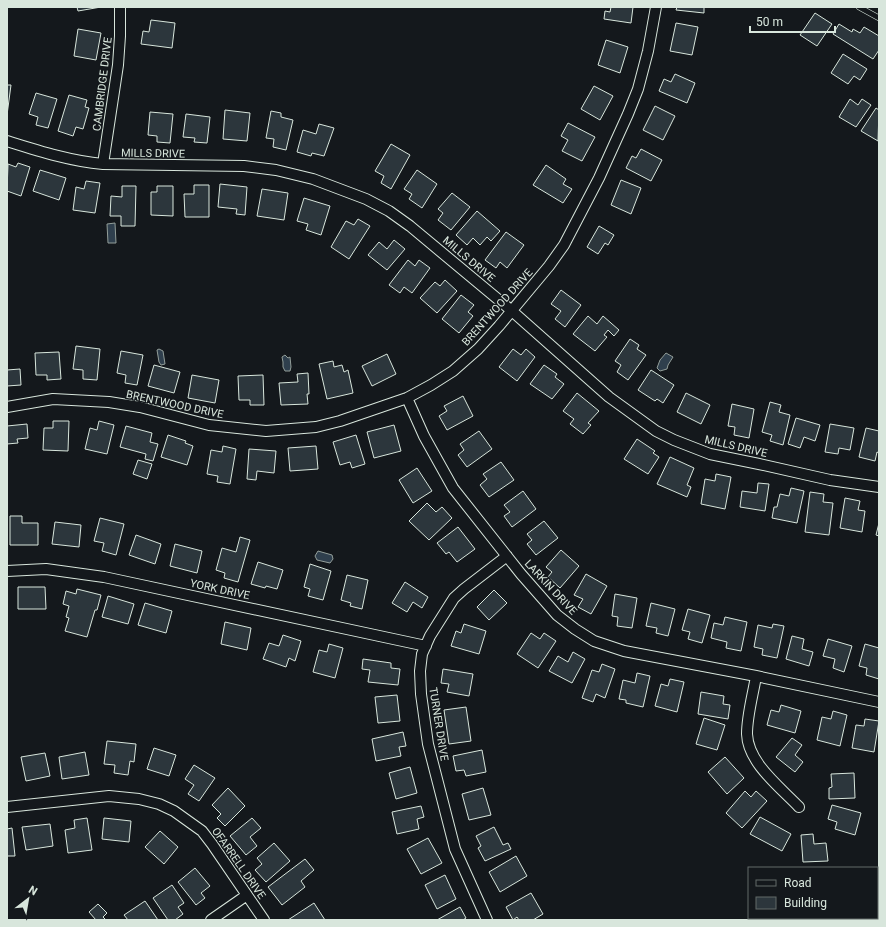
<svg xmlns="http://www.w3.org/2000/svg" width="886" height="927" viewBox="0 0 886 927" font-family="Roboto,sans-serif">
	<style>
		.water { fill: #2f3f4d; stroke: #939e99 }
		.building { fill: #2c363c; stroke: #d8e6dc }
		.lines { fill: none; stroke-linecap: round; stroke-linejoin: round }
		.lane-casing { stroke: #d8e6dc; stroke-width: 6 }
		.street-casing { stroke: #d8e6dc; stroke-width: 12 }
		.lane { stroke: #14181c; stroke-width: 5 }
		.street { stroke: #14181c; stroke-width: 10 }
		.labels { text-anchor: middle; stroke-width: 3; stroke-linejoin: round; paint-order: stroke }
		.street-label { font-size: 11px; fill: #d8e6dc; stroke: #14181c }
	</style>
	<rect width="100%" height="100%" fill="#14181c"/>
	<path class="water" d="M115,223L116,243H108L107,224Z
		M159,349L163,351L165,364L161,365L159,362L157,350Z
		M666,353L673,357L668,365L667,369L660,371L657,368L660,360Z
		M285,355L288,358L290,357L291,367L290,371H285L283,367V362L282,357Z
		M318,551L332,555L333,559L330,563L317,560L315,556Z"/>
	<path class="building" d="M77,7H101L78,11Z
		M611,7H633L631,23L604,19L605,11L610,12Z
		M677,7H704V13L676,10Z
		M815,13L832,24L817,46L800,35Z
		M151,20L175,23L172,48L141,44L143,31L149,32Z
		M676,23L698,27L692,55L670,51Z
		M839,24L852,32L853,29L860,33L864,27L879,36V50L873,59L833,34Z
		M78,29L101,33L96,60L74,56Z
		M606,40L628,47L620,73L598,65Z
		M843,54L867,69L860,80L854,76L848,84L831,73Z
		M675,74L695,83L687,103L659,91L664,79L671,82Z
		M7,85H11L7,115Z
		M594,86L613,96L600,120L581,109Z
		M36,93L57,99L48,128L36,125L38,117L29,114Z
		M69,95L87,100L85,107L89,108L83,129L76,127L73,136L58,131Z
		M850,99L858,105L862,99L871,105L856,127L839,117Z
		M655,106L675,116L663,140L643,130Z
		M876,108L879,110L878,141L861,131Z
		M225,110L250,113L247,141L223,139Z
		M271,111L281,113V117L293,120L286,150L273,147L274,139L266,138Z
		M150,112L173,114L170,143L157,142V136L148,135Z
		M186,114L210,117L207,143L194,142L195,138L183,137Z
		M568,123L595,137L582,161L562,151L568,140L561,136Z
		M319,124L334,128L324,156L312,153L311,156L297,152L303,130L316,134Z
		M391,144L410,155L391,189L381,183L384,176L375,171Z
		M641,149L662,160L651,181L626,168L632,156L636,158Z
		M18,163L30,167L21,196L7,191L8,164L16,167Z
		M546,165L566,179L563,184L572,189L563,203L533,185Z
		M40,170L66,178L59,200L33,191Z
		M417,170L437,184L422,208L409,199L412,194L404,189Z
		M621,180L641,188L631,214L611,205Z
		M86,181L100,183L95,213L73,210L76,187L84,189Z
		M220,184L247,187L245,215L236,214L237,209L218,207Z
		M194,185H209V217H185L184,194H194Z
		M122,186H136L135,226H121V216H110L111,196L122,197Z
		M157,186H173V216L151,215V192H157Z
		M262,189L288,193L284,220L257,216Z
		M452,193L470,207L451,230L438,220L443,213L438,209Z
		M304,198L330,206L321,235L306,230L308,224L297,221Z
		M477,211L500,231L491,241L487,237L480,245L473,238L467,245L456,235Z
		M358,219L370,226L349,259L331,247L346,221L354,225Z
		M599,226L614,235L608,245L605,243L598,254L587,247Z
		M506,232L524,245L507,268L500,262L496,268L485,260Z
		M394,240L405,249L387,270L368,255L379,242L387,249Z
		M408,260L415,266L419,260L430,268L412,293L404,287L400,293L389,285Z
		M445,280L457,291L437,313L420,298L435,282L440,286Z
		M561,290L581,305L565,327L555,319L561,311L551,304Z
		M461,295L474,305L468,312L473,316L459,333L442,319Z
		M588,316L597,324L603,316L619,330L614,336L608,330L604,335L607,337L595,351L573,334Z
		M630,339L639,345L637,349L646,355L628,380L617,372L621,365L615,361Z
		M76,346L100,349L97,380L83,379V370L73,369Z
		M513,349L521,355L526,349L535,357L517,381L499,367Z
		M121,351L143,355L137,385L125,383L126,375L117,373Z
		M59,352L61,379L47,380V375H36L35,353Z
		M387,354L396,374L372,386L362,366Z
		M333,361L334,367L342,365L344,372L348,370L353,393L327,399L319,364Z
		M154,365L180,372L174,393L148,386Z
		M544,365L557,374L555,377L564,384L552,399L530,384Z
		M20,369L21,385L7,386V370Z
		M651,370L674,385L663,403L657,399L655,401L638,390Z
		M308,373L309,394H307L308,404L281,405L279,383L298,382L297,374Z
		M192,375L219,380L215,403L188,398Z
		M263,375L264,405H250V400H239L238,376Z
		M577,393L599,411L588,423L591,425L583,434L570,424L574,419L563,411Z
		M686,393L710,405L701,424L677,412Z
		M463,396L473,416L447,430L439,416L447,411L444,406Z
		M770,402L781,405L779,412L790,415L783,445L770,441L772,435L762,432Z
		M732,404L754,409L749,438L734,435L735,427L728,426Z
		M796,418L820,425L815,441L804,437L800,448L788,444Z
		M53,421H69L68,451L43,450L44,428H53Z
		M99,421L114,425L107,454L85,449L90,428L97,430Z
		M27,424L28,438L17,439L18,443L7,444V426Z
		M830,424L854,428L850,450L839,448L838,454L825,452Z
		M394,425L401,451L374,458L367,432Z
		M126,426L152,433L150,442L158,444L153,461L145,459L146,454L120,447Z
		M866,428L879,431V453L877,452L875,461L859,457Z
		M479,431L492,449L467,467L458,455L464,450L460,444Z
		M168,435L186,441L185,443L193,446L187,465L161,457Z
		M356,435L365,464L352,468L350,462L340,465L333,442Z
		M637,439L655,451L653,453L659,457L648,474L624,459Z
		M223,446L236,449L230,484L217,482L218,476L207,474L211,450L222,452Z
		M316,446L318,469L290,471L288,448Z
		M249,449L276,451L274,473L257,471L256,480L247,479Z
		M670,457L694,468L687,485L691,487L687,497L657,484Z
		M138,460L152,464L147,479L133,474Z
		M501,462L514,480L489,497L480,485L487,479L483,474Z
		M417,468L432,491L413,503L399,480Z
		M716,474L731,477L725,509L701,504L705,479L715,481Z
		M758,483L769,484L765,511L740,507L742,491L757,493Z
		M791,488L804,491L797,523L772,518L774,507H777L780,494L789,496Z
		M523,491L536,509L512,527L504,516L510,512L504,505Z
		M810,492L824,494L823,502L833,503L829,535L805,532Z
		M845,498L860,501L858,510L865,511L862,532L840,528Z
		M427,503L436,512L442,507L452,518L429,540L409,521Z
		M10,516H22V523H38V545H10Z
		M100,518L124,524L116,555L102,551L104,543L94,541Z
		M544,521L558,538L536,555L527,544L532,540L527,534Z
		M55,522L81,525L79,547L52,544Z
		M879,523V536L876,535Z
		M458,527L475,549L457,562L449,552L446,554L437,543Z
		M136,535L161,544L155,564L129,555Z
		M240,537L250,540L238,582L224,578L225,573L216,570L222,548L236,552Z
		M175,544L202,551L197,573L170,566Z
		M561,550L579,566L560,588L548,577L552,572L546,567Z
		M258,562L283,570L277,589L266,586L265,588L251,584Z
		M310,564L331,571L323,600L308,596L310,589L304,587Z
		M586,574L607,586L591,614L578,607L583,599L574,595Z
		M347,575L368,580L362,609L350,606L351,603L341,600Z
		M405,582L428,597L422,608L413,602L407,612L392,603Z
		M18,587H45L46,609H18Z
		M77,589L101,595L97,610H95L87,637L65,631L69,618L66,617L69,606L63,604L66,591L76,594Z
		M494,590L507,603L489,620L477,607Z
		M615,594L637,598L632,628L617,626L618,617L612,616Z
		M108,596L134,604L128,624L102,617Z
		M145,603L172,611L166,633L138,625Z
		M651,603L675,609L668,636L656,633L657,628L646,626Z
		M688,609L710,615L702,643L688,639L690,632L682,630Z
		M725,617L747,622L741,651L726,648L727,642L711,638L714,623L723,625Z
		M225,622L251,628L247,650L221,644Z
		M464,624L486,631L479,654L451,646L456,631L461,633Z
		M773,624L784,626L777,658L762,655L763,649L754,647L758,625L772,628Z
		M531,633L540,639L544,633L556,641L538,668L517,654Z
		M283,635L301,641L295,661L289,658L286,667L263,659L269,643L279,646Z
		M792,636L804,639L802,649L813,652L809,666L786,659Z
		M828,639L852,646L844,672L833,668L835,659L823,656Z
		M329,644L343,648L335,678L313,672L319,650L327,652Z
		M865,644L879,648V679L866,675L867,668L859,666Z
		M573,652L585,659L572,683L549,671L558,656L568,662Z
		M363,659L391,663V668L400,669L398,685L368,682L370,670L362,669Z
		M602,664L615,669L605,698L596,694L593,702L582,698L592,670L599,672Z
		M443,669L473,674L469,696L447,692L449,684L441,683Z
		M637,673L650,676L643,707L626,703V700L619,699L623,680L635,683Z
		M670,679L684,682L677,712L655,706L661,684L668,686Z
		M701,692L724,696L723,704L730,705L728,719L698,714Z
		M397,695L400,721L378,723L375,697Z
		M781,705L801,711L795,733L767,725L771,710L779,712Z
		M466,707L471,741L449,744L444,710Z
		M833,711L847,715L840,746L817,740L822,717L831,719Z
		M704,718L725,725L717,750L696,744Z
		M865,719L879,721L874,752L852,748L856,725L864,726Z
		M403,732L406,746L399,747L401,756L376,761L372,739Z
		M792,738L802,745L795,755L803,762L795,772L776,757Z
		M107,741L136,744L134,762L130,761L128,775L114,773L115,765L104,764Z
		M154,748L176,755L169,776L147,769Z
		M482,750L486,772L466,776L464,770L456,771L453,756Z
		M85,752L89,775L62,779L59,757Z
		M45,753L50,776L26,781L21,757Z
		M725,757L744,778L727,794L708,772Z
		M194,765L215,778L199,801L188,794L194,785L185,779Z
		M410,767L417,793L396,799L389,773Z
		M854,773L855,798L829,799V788L832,787L831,774Z
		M228,788L245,806L225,826L217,818L221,814L212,805Z
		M483,788L491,815L469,820L462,794Z
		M745,791L751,797L756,791L767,801L742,828L726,813Z
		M832,805L861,813L855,835L835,829L837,822L828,819Z
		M421,806L424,817L417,819L419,829L397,834L392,812Z
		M760,817L791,834L782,851L750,834Z
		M87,818L92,850L68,853L65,830L75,828L74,820Z
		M104,818L131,821L129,842L102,839Z
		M252,818L261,828L250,837L257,846L246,855L230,836Z
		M50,824L53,846L26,850L22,827Z
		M494,827L503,845L508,843L511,849L485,861L478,848L481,846L476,836Z
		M12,828L15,856H7V829Z
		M160,831L178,847L164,864L145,847Z
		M813,834L814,844L826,843L828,861L803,862L801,835Z
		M428,838L442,863L421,874L407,849Z
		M274,843L290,861L266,882L255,870L262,864L257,858Z
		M516,856L527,876L500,892L489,872Z
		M305,859L314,870L301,881L305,887L282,905L268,887Z
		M195,868L210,886L201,893L205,898L196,905L178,882Z
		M445,875L456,899L437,909L425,885Z
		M172,885L184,903L178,907L183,914L175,920H168L153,898Z
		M531,893L543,914L533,920H519L517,917L513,920L506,907Z
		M145,901L158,920H128L124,915Z
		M314,903L325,920H288Z
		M98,904L107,913L103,917L106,920H96L89,912Z
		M460,907L466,918L463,920H437Z"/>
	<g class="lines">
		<defs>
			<path id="lane" d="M859,7L879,18"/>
			<path id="street" d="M7,141C39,151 70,161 103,164L244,166L276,170L313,179L366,199L389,211L410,226L512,311L609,397L656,431L674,440L710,454L759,464L830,480L879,487
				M103,164L118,65L120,36V7
				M407,398L424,436L453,488L521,574L557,615L575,629L594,641L624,651L756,676L879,702
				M7,407L53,399L109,402L140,407L209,425L266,431L316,427L340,421L407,398L431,385L453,371L478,349L499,326L549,266L564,245L599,178L628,114L638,89L648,51L656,7
				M7,571L46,569L104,577L426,646
				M756,676C753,695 747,715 747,734C748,763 780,787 799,807
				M7,807L109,796L139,799L159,804L174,811L202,831L212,844L264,920
				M211,920L247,895
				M487,920L455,849L428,744L421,694L420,671L422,654L430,636L454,598L464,589L507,556"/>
		</defs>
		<use href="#lane" class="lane-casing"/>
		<use href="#street" class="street-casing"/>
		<use href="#lane" class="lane"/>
		<use href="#street" class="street"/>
	</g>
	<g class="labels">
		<g class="street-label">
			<text transform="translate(102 84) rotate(-83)" y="4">CAMBRIDGE DRIVE</text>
			<text transform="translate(153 153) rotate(1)" y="4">MILLS DRIVE</text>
			<text transform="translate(469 259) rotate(40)" y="4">MILLS DRIVE</text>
			<text transform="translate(497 307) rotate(-48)" y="4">BRENTWOOD DRIVE</text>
			<text transform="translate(175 404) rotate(12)" y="4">BRENTWOOD DRIVE</text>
			<text transform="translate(736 446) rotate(13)" y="4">MILLS DRIVE</text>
			<text transform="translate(551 587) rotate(47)" y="4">LARKIN DRIVE</text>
			<text transform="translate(220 589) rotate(12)" y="4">YORK DRIVE</text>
			<text transform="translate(439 724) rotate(81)" y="4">TURNER DRIVE</text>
			<text transform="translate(239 863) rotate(55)" y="4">OFARRELL DRIVE</text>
		</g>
	</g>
	<rect width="886" height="927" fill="none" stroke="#d8e6dc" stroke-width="16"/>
	<rect x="748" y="867" width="130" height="52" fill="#14181c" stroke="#626a69"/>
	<rect x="756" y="880" width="20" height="6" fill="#14181c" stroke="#626a69"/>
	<text x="784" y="887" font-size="12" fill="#d8e6dc">Road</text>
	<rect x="756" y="897" width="20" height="12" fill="#2c363c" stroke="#626a69"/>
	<text x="784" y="907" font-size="12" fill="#d8e6dc">Building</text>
	<g transform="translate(28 899) rotate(31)" stroke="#14181c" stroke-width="3" paint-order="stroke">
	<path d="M0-3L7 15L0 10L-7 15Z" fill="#d8e6dc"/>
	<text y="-6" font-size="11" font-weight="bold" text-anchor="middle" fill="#d8e6dc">N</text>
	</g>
	<path d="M750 26v6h85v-6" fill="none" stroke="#d8e6dc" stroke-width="2"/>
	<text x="756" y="26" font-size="12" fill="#d8e6dc" stroke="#14181c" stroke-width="3" paint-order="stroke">50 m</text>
</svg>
